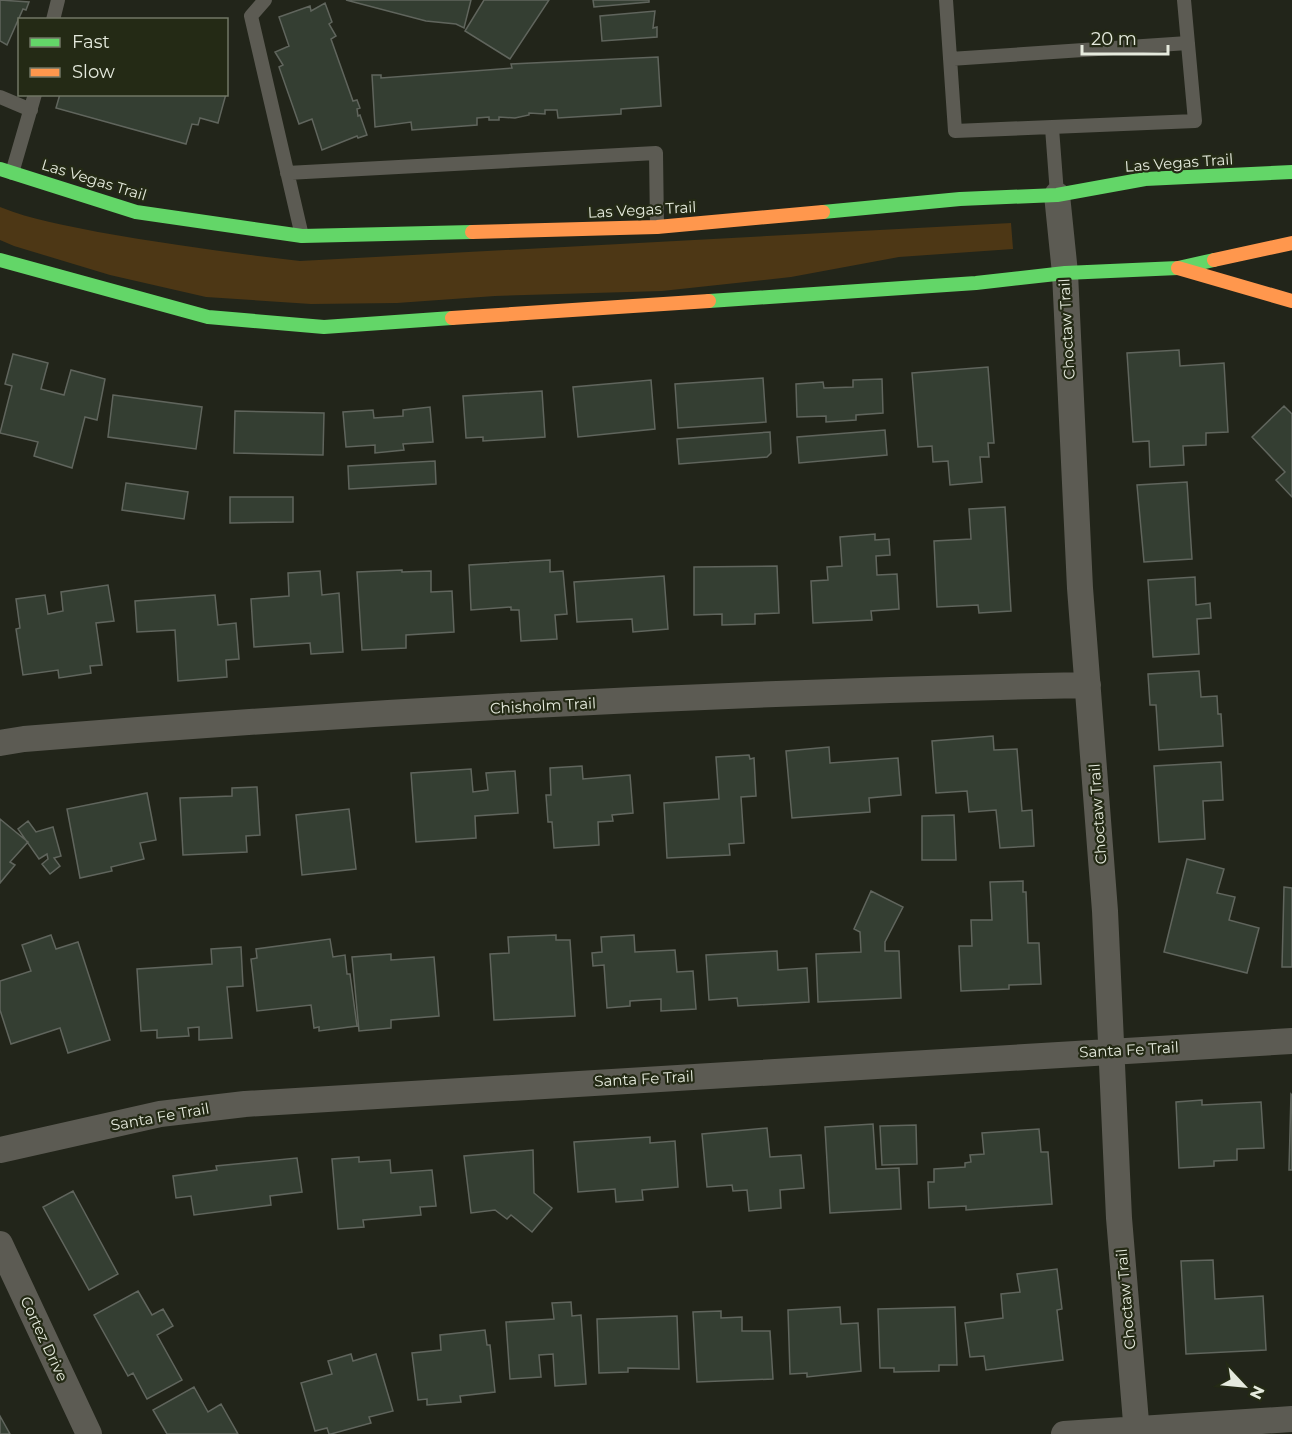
<svg xmlns="http://www.w3.org/2000/svg" width="1292" height="1434" viewBox="0 0 1292 1434" font-family="Montserrat,sans-serif">
	<style>
		.green { fill: #4d3715 }
		.building { fill: #343e32; stroke: #60655d; stroke-width: 1.5 }
		.lines { fill: none; stroke-linecap: round; stroke-linejoin: round }
		.lane { stroke: #5c5b53; stroke-width: 14 }
		.street { stroke: #5c5b53; stroke-width: 26 }
		.fast { stroke: #63d668; stroke-width: 14 }
		.slow { stroke: #ff974d; stroke-width: 14 }
		.labels { text-anchor: middle; stroke-width: 4.5; stroke-linejoin: round; paint-order: stroke }
		.street-label { font-size: 15px; fill: #e5eadd; stroke: #242a15 }
	</style>
	<rect width="100%" height="100%" fill="#22251a"/>
	<path class="green" d="M0,207C32,220 65,225 98,232C165,244 232,253 300,261L1011,223L1013,249L899,257L791,277L662,291L495,296L397,303L311,304L206,297L110,275L14,246L0,240Z"/>
	<path class="building" d="M0,0L29,2L26,10L23,9L7,45L0,41Z
		M346,0H471L464,28L456,24L426,21Z
		M484,0H549L510,59L465,31Z
		M593,0H649V2L594,7Z
		M325,3L332,22L329,24L336,36L331,39L353,101L357,100L360,108L357,109L358,116L360,115L367,135L358,138L357,136L322,150L312,119L299,124L279,67L283,65L275,52L289,46L279,17L310,6L311,11Z
		M655,11L653,28L657,27V37L602,41L600,16Z
		M658,57L661,106L621,109V114L558,118L557,110H545V114L529,113V115L515,118L499,117V120H489V117L477,118V125L412,130L411,122L375,127L372,75H381V78L512,68L511,64Z
		M60,94H226L218,123L200,118L198,125L192,124L186,144L56,108Z
		M1179,350L1180,366L1224,363L1228,432L1206,433V445L1183,446L1184,465L1150,467L1149,441L1133,442L1127,353Z
		M13,354L48,363L41,389L64,395L71,370L105,379L97,420L85,417L72,468L34,456L38,442L0,433L12,386L5,384Z
		M988,367L994,443H988L989,457H980L982,482L950,485L948,461L933,462L932,446L918,447L912,373Z
		M763,378L766,422L678,428L675,384Z
		M882,379L883,413L856,415V420L826,422V416L797,417L796,384L823,382L824,388L853,387V380Z
		M651,380L655,429L578,437L573,387Z
		M542,391L545,437L483,441V437L466,438L463,396Z
		M113,395L202,407L196,449L108,437Z
		M1284,406L1292,414V497L1276,480L1285,472L1252,437Z
		M430,407L433,442L403,444L404,450L375,453V445L346,447L343,412L373,410L374,418L403,416V410Z
		M235,411L324,413L323,455L234,453Z
		M885,430L887,455L799,463L797,437Z
		M770,432L771,453L767,457L679,464L677,439Z
		M435,461L436,484L349,489L348,466Z
		M1187,482L1192,559L1144,562L1137,485Z
		M126,483L188,492L184,519L122,510Z
		M230,497H293V522L230,523Z
		M1005,507L1011,611L979,613L978,605L937,607L934,541L971,539L969,509Z
		M875,534V540L889,539L890,555L876,556L877,575L897,574L899,609L871,611L872,620L813,623L811,581L828,580L827,567L842,566L840,537Z
		M550,560V572L563,571L567,614L555,615L557,639L521,641L519,610H511V607L471,610L469,565Z
		M777,566L779,613L755,614V624L722,625V614L694,615V567Z
		M402,570V572L431,571V592L452,591L454,632L406,635V648L362,650L357,572Z
		M320,571L322,595L339,593L343,652L311,654L310,643L254,647L251,599L289,596L288,573Z
		M664,576L668,629L633,632L632,619L577,622L574,582Z
		M1195,577L1196,605L1210,603L1211,618L1197,619L1199,654L1153,657L1148,580Z
		M108,585L114,621L96,623L102,665L90,666L91,673L59,678L58,670L23,675L16,629L20,628L16,599L45,595L48,614L63,611L61,592Z
		M215,595L218,625L236,623L239,659L226,660L227,677L178,681L175,630L137,632L135,601Z
		M1199,671L1201,697L1217,696L1218,714H1221L1223,746L1159,750L1156,705H1150L1148,674Z
		M993,736L994,750L1017,749L1022,811L1032,810L1034,846L1000,848L996,810L969,812L967,791L936,793L932,741Z
		M829,747L830,763L898,758L901,795L869,798L870,812L792,818L786,751Z
		M749,755L750,759L754,758L756,796L741,797L744,843L729,844L730,855L667,858L664,803L719,799L716,757Z
		M1221,762L1223,800L1203,801L1205,839L1159,842L1154,766Z
		M582,766L583,779L630,775L633,813L612,815L613,821L598,822L599,845L554,848L552,822H548L546,795H551L550,768Z
		M471,769L473,792L488,790L486,773L515,771L518,813L475,816L476,838L416,842L411,773Z
		M257,787L260,835L246,836L247,852L183,855L180,798L232,796V788Z
		M147,793L156,840L140,843L144,859L111,867L112,871L80,878L67,809Z
		M349,809L356,869L302,875L296,815Z
		M954,815L956,860H922V816Z
		M0,819L28,842L10,862L15,865L0,883Z
		M28,821L36,832L53,827L61,856L54,858L60,866L50,874L42,864L48,859L47,854L39,859L18,829Z
		M1187,859L1224,869L1217,893L1235,897L1229,920L1259,928L1247,973L1164,952Z
		M1023,881V892H1026L1028,943H1039L1041,984L1009,985V989L961,991L959,946H972L971,920H992L990,882Z
		M1284,887L1292,888V967H1282Z
		M871,891L903,907L885,942V951H899L901,998L818,1002L816,954L861,952L860,932L854,929Z
		M51,935L56,949L78,942L110,1040L68,1053L60,1028L11,1044L0,1010V981L31,971L22,945Z
		M556,935V940H570L575,1016L494,1020L490,954L509,953L508,937Z
		M634,935L635,952L675,950L677,972L693,971L696,1009L661,1011V999L630,1001V1006L607,1008L604,965L593,966L592,953L602,952L601,937Z
		M330,939L333,957L345,955L347,974H350L357,1026L319,1031V1027L314,1028L311,1005L257,1011L251,959L257,958L256,949Z
		M241,947L243,986L227,987L232,1038L199,1040V1027L188,1028L189,1036L157,1038V1030L141,1031L137,969L212,964L211,949Z
		M777,951L778,970L807,968L809,1002L738,1006L737,998L709,1000L706,955Z
		M391,954V960L434,957L439,1016L391,1020V1028L359,1031L352,957Z
		M1291,1094L1292,1095V1170H1289Z
		M1202,1100V1105L1261,1102L1264,1148L1237,1149V1160L1214,1161V1166L1179,1168L1176,1102Z
		M873,1124L876,1169L899,1168L901,1209L830,1213L825,1127Z
		M916,1125L917,1164L882,1165L880,1126Z
		M767,1128L770,1157L801,1155L804,1188L780,1190L781,1208L749,1211L747,1190L733,1191L732,1185L707,1187L702,1134Z
		M1039,1129L1041,1152H1048L1052,1204L966,1210V1206L929,1208L928,1182H934V1169L965,1167V1163L971,1162L970,1155L984,1154L982,1133Z
		M650,1137V1143L675,1141L678,1187L642,1190L643,1200L616,1202L615,1189L578,1192L574,1142Z
		M533,1150L534,1193L552,1208L532,1232L511,1215L507,1219L495,1210L471,1213L464,1156Z
		M359,1157V1162L390,1160L391,1173L432,1170L436,1206L420,1207L421,1215L363,1220L364,1227L338,1229L332,1159Z
		M297,1158L302,1192L270,1196L271,1205L194,1215L191,1196L176,1198L173,1176L217,1170L216,1166Z
		M73,1191L118,1274L89,1290L43,1207Z
		M1213,1260L1215,1299L1263,1296L1266,1350L1186,1354L1181,1261Z
		M1057,1269L1062,1309L1057,1310L1063,1360L986,1370L984,1356L970,1357L965,1323L1003,1318L1001,1294L1020,1292L1017,1274Z
		M138,1291L152,1315L163,1309L173,1326L157,1335L182,1380L147,1399L133,1373L128,1376L94,1315Z
		M571,1302L572,1316L581,1315L586,1384L555,1386L553,1354L539,1355L541,1377L510,1379L506,1322L554,1319L552,1303Z
		M840,1307L841,1324L858,1323L861,1371L807,1377V1373L790,1374L788,1310Z
		M955,1307L957,1365H939V1371L894,1372V1368H880L878,1309Z
		M721,1311V1318L742,1317V1331H770L773,1379L697,1382L693,1312Z
		M677,1316L679,1369L628,1368V1372L599,1373L597,1319Z
		M485,1330L487,1345H490L495,1392L460,1396L461,1402L427,1405V1399L418,1400L412,1353L441,1350L440,1335Z
		M351,1354L353,1361L376,1354L393,1411L369,1417L371,1423L331,1434H329L327,1428L315,1431L301,1383L332,1374L328,1361Z
		M194,1387L208,1412L221,1404L238,1434H167L153,1410Z
		M0,1416L10,1434H0Z"/>
	<g class="lines">
		<path class="lane" d="M265,0L251,16L302,236
			M946,0L955,131L1195,121L1184,0
			M53,20L58,0
			M950,59L1188,43
			M0,97L31,110
			M1052,128L1057,194
			M12,173L35,94
			M287,173L656,153L657,227"/>
		<path class="street" d="M1057,195L1065,273L1080,588L1105,911L1119,1218L1137,1434
			M0,743L24,739C378,710 733,692 1088,685
			M0,1150L160,1114L245,1104L1292,1041
			M0,1244L89,1434
			M1064,1434L1292,1419"/>
		<path class="fast" d="M0,169L136,212L302,236L472,232
			M823,212L960,199L1057,195L1145,179L1292,172
			M0,260L208,317L324,327L452,318
			M709,301L976,283L1065,273L1178,268L1214,260"/>
		<path class="slow" d="M472,232L657,227L823,212
			M1214,260L1292,243
			M1178,268L1292,301
			M452,318L709,301"/>
	</g>
	<g class="labels">
		<g class="street-label">
			<text transform="translate(1179 163) rotate(-4)" y="5">Las Vegas Trail</text>
			<text transform="translate(94 180) rotate(17)" y="5">Las Vegas Trail</text>
			<text transform="translate(642 210) rotate(-3)" y="5">Las Vegas Trail</text>
			<text transform="translate(1067 329) rotate(-93)" y="5">Choctaw Trail</text>
			<text transform="translate(543 706) rotate(-3)" y="5">Chisholm Trail</text>
			<text transform="translate(1098 814) rotate(-94)" y="5">Choctaw Trail</text>
			<text transform="translate(1129 1050) rotate(-3)" y="5">Santa Fe Trail</text>
			<text transform="translate(644 1079) rotate(-3)" y="5">Santa Fe Trail</text>
			<text transform="translate(160 1117) rotate(-10)" y="5">Santa Fe Trail</text>
			<text transform="translate(1126 1299) rotate(-95)" y="5">Choctaw Trail</text>
			<text transform="translate(44 1339) rotate(65)" y="5">Cortez Drive</text>
		</g>
	</g>
	<rect x="18" y="18" width="210" height="78" fill="#242a15" stroke="#717765" stroke-width="1.5"/>
	<rect x="30" y="38" width="30" height="9" fill="#63d668" stroke="#717765" stroke-width="1.5"/>
	<text x="72" y="48" font-size="18" fill="#e5eadd">Fast</text>
	<rect x="30" y="68" width="30" height="9" fill="#ff974d" stroke="#717765" stroke-width="1.5"/>
	<text x="72" y="78" font-size="18" fill="#e5eadd">Slow</text>
	<g transform="translate(1244 1386) rotate(116)" stroke="#242a15" stroke-width="4.5" paint-order="stroke">
	<path d="M0-4.5L10 22L0 15L-10 22Z" fill="#e5eadd"/>
	<text y="-9" font-size="16" font-weight="bold" text-anchor="middle" fill="#e5eadd">N</text>
	</g>
	<path d="M1082 45v9h86v-9" fill="none" stroke="#e5eadd" stroke-width="3"/>
	<text x="1091" y="45" font-size="18" fill="#e5eadd" stroke="#242a15" stroke-width="4.5" paint-order="stroke">20 m</text>
</svg>
